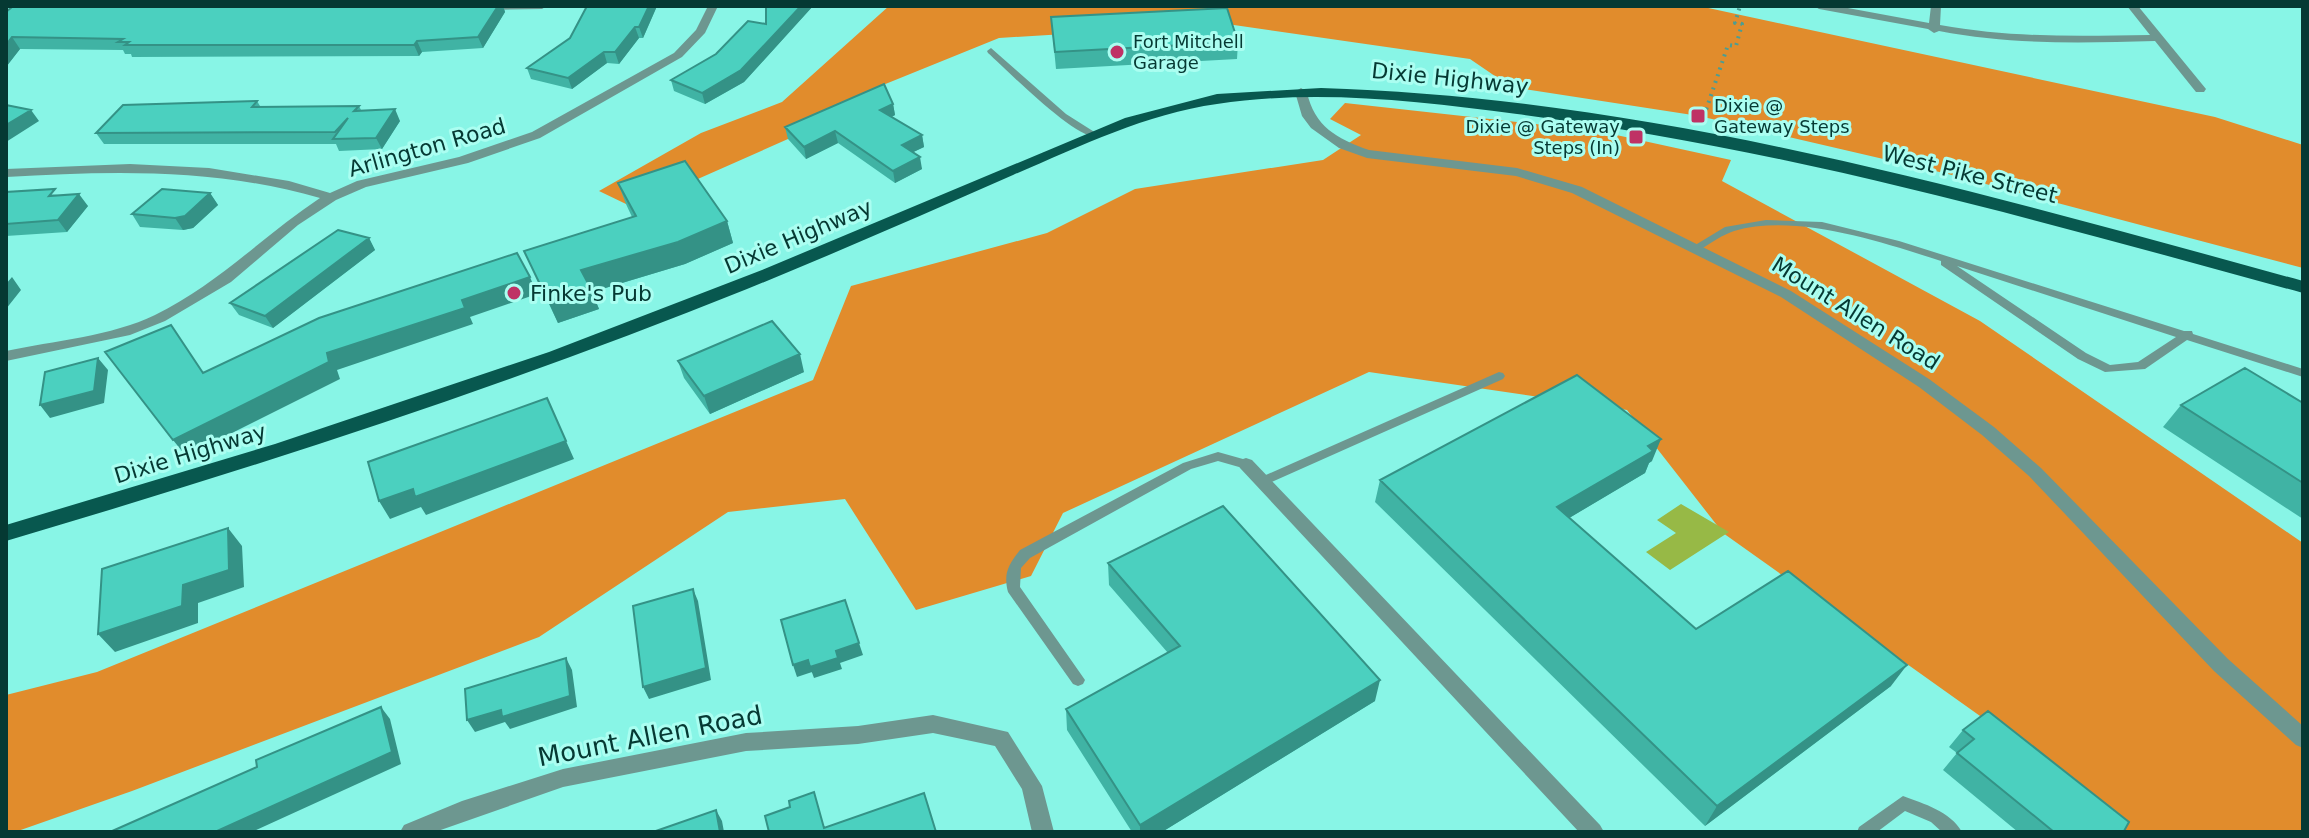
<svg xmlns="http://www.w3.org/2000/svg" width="2309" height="838" viewBox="0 0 2309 838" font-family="'DejaVu Sans',sans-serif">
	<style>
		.forest { fill: #e18c2c }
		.water { fill: #97b946 }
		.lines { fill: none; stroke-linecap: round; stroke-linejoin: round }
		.path { stroke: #4b9d93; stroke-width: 4; stroke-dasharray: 2 5; stroke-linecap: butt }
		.service { fill: #6d9790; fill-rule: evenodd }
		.minor { fill: #6d9790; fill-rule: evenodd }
		.primary { fill: #08584f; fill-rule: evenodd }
		.wall { fill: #40b3a4 }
		.shaded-wall { fill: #349286 }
		.building { fill: #4bd0bf; stroke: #349286; stroke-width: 2 }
		.poi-dot { fill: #bf3265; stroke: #abfef1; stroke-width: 3 }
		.labels { text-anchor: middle; stroke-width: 6; stroke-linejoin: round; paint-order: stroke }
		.far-poi-label { font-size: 18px; fill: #053933; stroke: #abfef1; text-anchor: start }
		.street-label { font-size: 22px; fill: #053933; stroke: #abfef1 }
		.poi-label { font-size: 22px; fill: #053933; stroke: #abfef1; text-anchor: start }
		.near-street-label { font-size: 26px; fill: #053933; stroke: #abfef1 }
	</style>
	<rect width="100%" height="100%" fill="#88f5e6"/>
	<path class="forest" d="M889,6H1699L2215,117L2303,145V268L1948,174L1699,116L1511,87L1470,59L1227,24L999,38L878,87L858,108L691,182L626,204L599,191L701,133L782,102Z
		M1345,103L1598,131L1731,160L1722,181L1980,321L2303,543V832H2120L2011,738L1723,533L1627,410L1369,372L1063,513L1031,576L916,610L845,499L728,512L539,637L132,791L15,832H6V695L97,672L813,380L851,286L1047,233L1135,189L1323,160L1361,135L1330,119Z"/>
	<path class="water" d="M1681,504L1729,532L1670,570L1646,552L1676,533L1657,520Z"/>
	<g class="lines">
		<path class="path" d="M1704,116L1728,45L1736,46L1742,24L1735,23L1740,6"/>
		<path class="service" d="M991,48L1066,114L1096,133V137C1073,137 1008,71 988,53L987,51Z
			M1766,220L1822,222L1899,241L2184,331H2192L2193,334L2303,369V377L2187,340L2145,369L2105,372L2078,359L1941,265V261C1881,242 1796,213 1734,231C1722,235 1711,243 1701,249L1697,250L1692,247L1725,227ZM1957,266L2176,337L2138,362L2110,365L2086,353Z
			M1499,372L1503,373L1505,376L1503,379L1267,484H1259L1257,481L1259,478Z
			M1218,452L1250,461L1252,464L1250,467L1246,469L1218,461L1191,469L1030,558L1021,568L1020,587L1085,680L1083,684L1078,686L1073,684L1008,592C1003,573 1009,564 1020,550L1183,463Z
			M1903,796C1924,804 1950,811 1962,832H1942L1931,822L1905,811L1877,832H1857L1859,827Z"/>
		<path class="minor" d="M479,6H547L542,9L484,10Z
			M708,6H718L705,33L682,57L540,138L468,163L366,187L336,200L298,225L231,282L165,321L130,335L6,361V351C53,341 112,336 155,315C218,284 263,236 320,198C216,168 113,171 6,177V169L130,164L209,168L289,181L330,193L357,181L459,157L532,132L674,53L696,30Z
			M1814,6H1837L1929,23L1931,6H1941L1940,25C2011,38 2078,36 2150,35L2127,6H2138L2206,89L2204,92H2196L2155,41C2081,43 2012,45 1939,31L1934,33L1928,29L1819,9Z
			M1301,88L1307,92C1314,126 1337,139 1369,150L1517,168L1582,187L1791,291L1929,379L1994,427L2041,468L2228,659L2303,726V748L2296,745L2214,671L2029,476L1982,435L1919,387L1781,297L1572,193L1516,176L1367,158L1339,148L1311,128L1302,116L1295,92Z
			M1246,458L1252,460L1600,825L1604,832H1579L1240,468L1238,464L1240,460Z
			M933,715L1008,732L1042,786L1054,832H1032L1022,789L995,746L933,733L858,744L746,751L563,787L435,832H400L404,825L462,801L563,769L746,733L858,726Z"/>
		<path class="primary" d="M1321,88C1656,98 1982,193 2303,281V293C2043,222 1785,148 1517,114C1418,101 1316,89 1217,104C1145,114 1079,147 1013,175C924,214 836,253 747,289C504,387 256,467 6,541V525L275,444L549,352L762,270L1125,118L1217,94Z"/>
	</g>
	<path class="wall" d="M503,6L505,12L483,48L422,52L419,56L132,57L131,54H125L123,50L20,49L6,67V12Z
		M587,6H657L643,38H639L619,64L607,63L572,89L531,79L527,68L570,38Z
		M813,6L744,82L705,104L674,91L671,80L716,54L766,24Z
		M1051,17L1238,42L1237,59L1056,69Z
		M257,101L260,106H359L361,110L400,121L382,149L339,151L336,144H104L96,133Z
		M893,104L895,115L891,117L922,135L924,147L913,152L922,169L895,183L838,143L806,159L788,139L785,127Z
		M618,183L727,221L733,243L685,264L592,292L599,309L558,323L524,251L632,217L626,204Z
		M6,192L59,195L88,206L67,232L6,236Z
		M210,193L218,205L193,228L183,230L140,227L132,214Z
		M369,238L375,250L273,328L239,315L230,303Z
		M678,361L804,372L710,414L684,378Z
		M2303,403V519L2163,427L2181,405Z
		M1652,461L1649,463L1645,473L1569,518L1696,629L1891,686L1705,826L1375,502L1380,480Z
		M1108,563L1375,701L1162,832H1132L1067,730L1066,709L1168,653L1109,585Z
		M1963,730L2124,831L2126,832H2018L1943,770L1957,753L1949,747Z"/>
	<path class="shaded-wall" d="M498,6H503L505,12L483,48L478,37Z
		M649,6H657L643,38L639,27Z
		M801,6H813L744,82L705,104L702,93Z
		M635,27L639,38L619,64L615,52Z
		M12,37L20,49L6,67V45Z
		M417,41L422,52L419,56L414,45Z
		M604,52L607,63L572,89L568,78Z
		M893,104L895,115L882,122L880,110Z
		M395,109L400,121L382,149L376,138Z
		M31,110L39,121L6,142V125Z
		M835,131L838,143L806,159L804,147Z
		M922,135L924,147L903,157L902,145Z
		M920,157L922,169L895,183L893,171Z
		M210,193L218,205L193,228L183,230L175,218Z
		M79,194L88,206L67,232L58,220Z
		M727,221L733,243L685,264L592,292L599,309L558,323L548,301L581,270Z
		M369,238L375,250L273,328L265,316Z
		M12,277L21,290L6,309V284Z
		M530,277L537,294L470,317L473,324L337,370L340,379L186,456L173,440L327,353L462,300Z
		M800,354L804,372L710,414L704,396Z
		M98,358L108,370L104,403L50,418L40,405Z
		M547,398L574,459L426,515L421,507L390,519L379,501Z
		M1661,439L1652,461L1649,463L1645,473L1549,530L1557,507L1648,446Z
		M228,528L242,546L244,587L198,603V623L115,652L98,634L183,585Z
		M693,589L698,601L711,680L649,699L643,687Z
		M859,643L863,655L840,663L842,669L814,678L810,667L836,651Z
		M566,658L572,670L577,707L510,729L505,722L475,732L467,720Z
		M808,660L812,672L797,677L793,665Z
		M1907,665L1891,686L1705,826L1717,806Z
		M1380,680L1375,701L1162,832H1140V825Z
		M381,707L390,719L401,764L252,832H215Z
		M716,810L722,821L724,832H720Z"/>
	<path class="building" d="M74,6H498L478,37L417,41L414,45H125L129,42H118L123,39L12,37L6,45V12L12,7Z
		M587,6H649L639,27H635L615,52H604L568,78L527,68L570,38Z
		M766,6H801L741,70L702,93L671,80L716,54L748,21L766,24Z
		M1227,8L1238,42L1055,52L1051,17Z
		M884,84L893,104L880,110L922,135L902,145L920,157L893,171L835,131L804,147L785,127Z
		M257,101L252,107L359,106L354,111L395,109L376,138L333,139L348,118L335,132L96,133L123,105Z
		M6,105L31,110L6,125Z
		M685,161L727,221L678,242L581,270L590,287L548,301L524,251L636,216L618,183Z
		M55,189L49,196L79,194L58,220L6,224V192Z
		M162,189L210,193L185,216L175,218L132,214Z
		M338,230L369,238L265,316L230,303Z
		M517,253L530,277L462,300L465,308L327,353L329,362L173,440L105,352L171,325L203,373L319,318Z
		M772,321L800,354L704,396L678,361Z
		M98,358L94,391L40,405L45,372Z
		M2245,368L2303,403V483L2181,405Z
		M1577,375L1661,439L1648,446L1653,451L1557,507L1696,629L1788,571L1907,665L1717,806L1380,480Z
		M547,398L566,441L415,497L413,489L379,501L368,462Z
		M1223,506L1380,680L1140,825L1066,709L1180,646L1108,563Z
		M228,528L229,570L183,585L182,606L98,634L102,569Z
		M693,589L706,668L643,687L633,606Z
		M845,600L859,643L836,651L838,658L810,667L808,660L793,665L781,620Z
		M566,658L570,696L502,717L501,710L467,720L465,689Z
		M381,707L392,752L215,832H110L257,767L256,760Z
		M1988,711L2129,822L2124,831L2126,832H2054L1957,753L1974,739L1963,730Z
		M814,792L824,828L924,793L936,832H769L765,816L790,807L789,801Z
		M716,810L720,832H653Z"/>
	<g class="poi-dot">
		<circle cx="1117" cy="52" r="8"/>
		<rect x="1690" y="108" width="16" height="16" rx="4"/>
		<rect x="1628" y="129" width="16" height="16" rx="4"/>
		<circle cx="514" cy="293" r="8"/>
	</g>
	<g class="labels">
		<g class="far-poi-label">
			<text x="1133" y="48">Fort Mitchell<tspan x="1133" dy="21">Garage</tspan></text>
			<text x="1714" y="112">Dixie @<tspan x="1714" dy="21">Gateway Steps</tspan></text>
			<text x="1620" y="133" text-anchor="end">Dixie @ Gateway<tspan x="1620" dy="21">Steps (In)</tspan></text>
		</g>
		<g class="street-label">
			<text transform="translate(1450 78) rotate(6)" y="8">Dixie Highway</text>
			<text transform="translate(427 147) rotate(-16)" y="8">Arlington Road</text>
			<text transform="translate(1970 174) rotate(14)" y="8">West Pike Street</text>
			<text transform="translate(798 236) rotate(-23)" y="8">Dixie Highway</text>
			<text transform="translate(1856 313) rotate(32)" y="8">Mount Allen Road</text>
			<text transform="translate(190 453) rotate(-17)" y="8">Dixie Highway</text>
		</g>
		<g class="poi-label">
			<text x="530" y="301">Finke's Pub</text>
		</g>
		<g class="near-street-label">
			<text transform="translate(650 736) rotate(-11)" y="9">Mount Allen Road</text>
		</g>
	</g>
	<rect width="2309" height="838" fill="none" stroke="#053933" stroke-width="16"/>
</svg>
